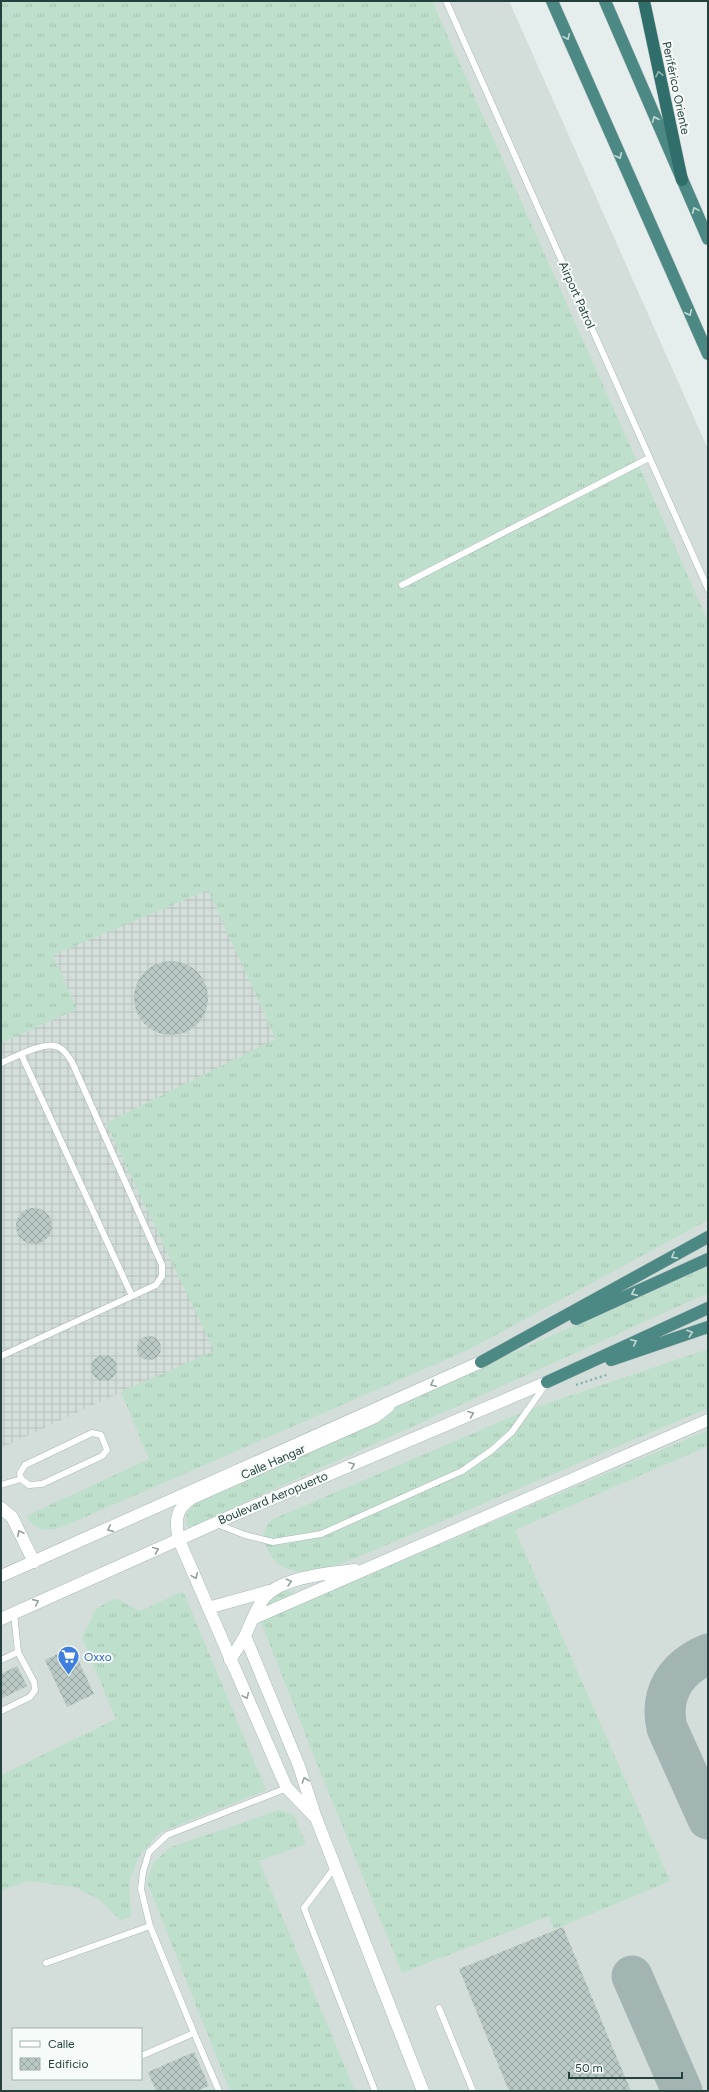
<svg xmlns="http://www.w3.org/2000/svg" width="709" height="2092" viewBox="0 0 709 2092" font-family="Figtree,sans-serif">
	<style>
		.built { fill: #d3dedb; fill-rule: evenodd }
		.industrial { fill: url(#industrial-grid) }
		.grass { fill: url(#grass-tufts) }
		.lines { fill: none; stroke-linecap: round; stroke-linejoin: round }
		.taxiway { stroke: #a2b5b2; stroke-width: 41 }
		.building { fill: url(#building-cross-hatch) }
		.service-casing { stroke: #a7b7b4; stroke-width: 7 }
		.minor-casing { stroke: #a7b7b4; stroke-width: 13 }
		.tertiary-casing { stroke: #a7b7b4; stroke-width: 13 }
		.trunk-casing { stroke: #c2cac9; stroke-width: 13 }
		.motorway-casing { stroke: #c2cac9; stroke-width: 13 }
		.path { stroke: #85b2ab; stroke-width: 2.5; stroke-dasharray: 2 3; stroke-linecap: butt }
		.service { stroke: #fff; stroke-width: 6 }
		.minor { stroke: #fff; stroke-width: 12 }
		.tertiary { stroke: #fff; stroke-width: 12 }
		.trunk { stroke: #4c8984; stroke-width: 12 }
		.motorway { stroke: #2f6e6a; stroke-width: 12 }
		.oneway { stroke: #c3d9d6 }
		.oneway2 { stroke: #92b4b2 }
		.oneway3 { stroke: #92a09e }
		.labels { text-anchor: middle; stroke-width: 4; stroke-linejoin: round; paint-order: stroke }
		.street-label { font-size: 12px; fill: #24413d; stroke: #f6fbf9 }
		.shop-label { font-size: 12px; fill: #366cbe; stroke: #f6fbf9; text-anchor: start }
	</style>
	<defs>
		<pattern id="industrial-grid" width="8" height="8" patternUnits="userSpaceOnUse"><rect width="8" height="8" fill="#d3dedb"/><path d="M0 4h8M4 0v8" fill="none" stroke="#b5c0bd"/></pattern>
		<pattern id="grass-tufts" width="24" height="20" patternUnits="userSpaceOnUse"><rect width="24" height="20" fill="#bedfcc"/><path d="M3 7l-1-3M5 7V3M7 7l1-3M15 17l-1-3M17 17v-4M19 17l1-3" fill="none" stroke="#a3c1b0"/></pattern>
		<pattern id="building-cross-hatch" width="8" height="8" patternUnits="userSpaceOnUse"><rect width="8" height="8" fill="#bac9c5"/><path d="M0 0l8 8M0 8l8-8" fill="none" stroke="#97a5a1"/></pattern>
	</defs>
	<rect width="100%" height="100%" fill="#e5eeec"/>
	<path class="built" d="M1,1H509L708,449V2091H1ZM13,2029H141V2079H13Z"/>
	<path class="industrial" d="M208,890L276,1039L106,1123L215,1351L121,1392L1,1448V1043L77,1009L53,955Z"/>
	<path class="grass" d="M1,1H432L708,621V1220L468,1350L60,1528C41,1531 37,1531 26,1516L149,1459L121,1392L214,1351L106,1123L276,1039L208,890L53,955L77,1009L1,1043Z
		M708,1266V1293L188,1528C185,1518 186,1513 193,1505L385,1419L400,1403Z
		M708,1349V1408L370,1552C339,1564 285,1592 266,1546C261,1534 264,1528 273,1519L525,1411Z
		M708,1430V1446L515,1530L670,1881L565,1925L553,1929L549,1916L402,1973L315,1759L255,1607L283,1590C299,1594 313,1597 329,1592Z
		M183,1591L266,1790L159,1833L138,1858L129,1883L131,1917L120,1920L100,1900L75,1887L27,1881L1,1891V1775L116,1719L82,1638L96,1609L115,1598L140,1611Z
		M279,1810L294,1815L306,1844L259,1861L355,2091H230L147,1882L154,1862L171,1847Z"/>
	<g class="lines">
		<path class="taxiway" d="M708,1654C676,1668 659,1693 667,1728L708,1819
			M632,1976L682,2091"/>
	</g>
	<path class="building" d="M134 998a37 37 0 1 1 74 0a37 37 0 1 1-74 0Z
		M16 1226a18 18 0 1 1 36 0a18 18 0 1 1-36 0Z
		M137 1348a12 12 0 1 1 24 0a12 12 0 1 1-24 0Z
		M91 1368a13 13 0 1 1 26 0a13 13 0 1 1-26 0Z
		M72,1647L94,1694L67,1707L45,1660Z
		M17,1666L27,1686L1,1699V1674Z
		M563,1927L612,2046L631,2091H509L459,1969Z
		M194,2052L209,2086L196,2091H156L148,2072Z"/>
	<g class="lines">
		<defs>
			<path id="service" d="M446,1L708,589
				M402,585L649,458
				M21,1054L132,1296
				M1,1063C15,1057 47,1039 60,1048C65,1051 69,1057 72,1062L162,1265V1276L156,1285L1,1356
				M92,1433L101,1435L107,1450L102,1456L42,1484L29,1485L21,1479L20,1473L25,1465Z
				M1,1485L21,1479
				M217,1524L245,1535L273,1542L321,1534L462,1471L492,1450L512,1432L546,1384
				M1,1660L18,1652
				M1,1711L30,1697L35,1690L34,1682L18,1652L14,1613
				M335,1867L304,1908L375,2091
				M150,1926L141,1889L143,1872L149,1852L167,1835L287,1788
				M46,1963L150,1926L194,2033L141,2056
				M439,2008L473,2091
				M194,2033L219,2091"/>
			<path id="minor" d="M1,1508L12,1517L34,1562
				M208,1608L269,1591
				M254,1618L708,1420
				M245,1636L299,1766L316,1818L423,2091
				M230,1660C235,1651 242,1643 246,1634C251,1623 255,1611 262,1601C277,1577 329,1573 355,1570
				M316,1818L287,1788L281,1775L179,1540C175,1523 175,1508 192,1498L375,1417L389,1406"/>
			<path id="tertiary" d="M1,1576L481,1362
				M1,1619L238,1513L547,1382"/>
			<path id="trunk" d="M552,1L708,354
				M605,1L708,239
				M576,1319L708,1259
				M611,1360L708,1327
				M481,1362L708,1237
				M547,1382L708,1308"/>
			<path id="motorway" d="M644,1L682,180"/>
		</defs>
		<use href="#service" class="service-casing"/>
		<use href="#minor" class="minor-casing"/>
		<use href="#tertiary" class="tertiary-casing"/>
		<use href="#trunk" class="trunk-casing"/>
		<use href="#motorway" class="motorway-casing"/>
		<path class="path" d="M576,1385L609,1374"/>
		<use href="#service" class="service"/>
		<use href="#minor" class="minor"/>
		<use href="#tertiary" class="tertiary"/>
		<use href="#trunk" class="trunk"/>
		<use href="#motorway" class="motorway"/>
	</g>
	<defs><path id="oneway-chevron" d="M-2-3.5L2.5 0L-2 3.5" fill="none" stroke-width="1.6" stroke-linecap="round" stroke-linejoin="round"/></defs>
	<g class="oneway">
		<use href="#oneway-chevron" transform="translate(567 37) rotate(66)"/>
		<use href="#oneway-chevron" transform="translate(655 119) rotate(-113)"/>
		<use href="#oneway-chevron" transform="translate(619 156) rotate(66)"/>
		<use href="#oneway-chevron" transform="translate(695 210) rotate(-114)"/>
		<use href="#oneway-chevron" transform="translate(689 313) rotate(65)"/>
		<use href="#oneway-chevron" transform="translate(674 1256) rotate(151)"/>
		<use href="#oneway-chevron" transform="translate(634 1293) rotate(156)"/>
		<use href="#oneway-chevron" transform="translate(690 1333) rotate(-19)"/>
		<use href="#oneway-chevron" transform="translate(634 1342) rotate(-25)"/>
	</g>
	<use class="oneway2" href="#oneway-chevron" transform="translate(659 74) rotate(-102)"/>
	<g class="oneway3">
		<use href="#oneway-chevron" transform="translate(433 1384) rotate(155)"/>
		<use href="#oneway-chevron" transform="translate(471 1414) rotate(-23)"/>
		<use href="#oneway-chevron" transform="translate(352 1465) rotate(-23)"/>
		<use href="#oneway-chevron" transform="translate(110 1529) rotate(156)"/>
		<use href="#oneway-chevron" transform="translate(20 1533) rotate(-117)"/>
		<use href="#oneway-chevron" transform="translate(156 1550) rotate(-23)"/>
		<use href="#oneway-chevron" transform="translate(195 1576) rotate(66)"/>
		<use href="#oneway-chevron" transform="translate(289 1582) rotate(-15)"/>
		<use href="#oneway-chevron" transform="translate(36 1602) rotate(-24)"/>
		<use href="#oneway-chevron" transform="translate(246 1696) rotate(66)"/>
		<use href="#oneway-chevron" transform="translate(305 1780) rotate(-109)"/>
	</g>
	<defs>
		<symbol id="supermarket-pin" viewBox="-11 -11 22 30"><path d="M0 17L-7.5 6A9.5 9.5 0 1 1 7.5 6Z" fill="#3f7fe0" stroke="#f6fbf9"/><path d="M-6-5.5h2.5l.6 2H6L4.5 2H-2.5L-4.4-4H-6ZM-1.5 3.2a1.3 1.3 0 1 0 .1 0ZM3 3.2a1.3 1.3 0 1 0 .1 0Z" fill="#fff"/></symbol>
	</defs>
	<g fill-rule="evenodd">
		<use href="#supermarket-pin" x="56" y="1644" width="25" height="34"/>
	</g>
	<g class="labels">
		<g class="street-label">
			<text transform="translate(676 88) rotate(78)" y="4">Periférico Oriente</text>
			<text transform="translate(577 295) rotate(66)" y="4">Airport Patrol</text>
			<text transform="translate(273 1462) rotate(-24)" y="4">Calle Hangar</text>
			<text transform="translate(273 1498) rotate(-23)" y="4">Boulevard Aeropuerto</text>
		</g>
		<g class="shop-label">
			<text x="84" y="1661">Oxxo</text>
		</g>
	</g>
	<rect width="709" height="2092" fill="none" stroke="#24413d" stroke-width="4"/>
	<rect x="12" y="2028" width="130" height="52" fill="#f6fbf9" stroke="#a2b1ae"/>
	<rect x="20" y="2041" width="20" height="6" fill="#ffffff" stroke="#a2b1ae"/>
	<text x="48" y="2048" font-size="12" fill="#24413d">Calle</text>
	<rect x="20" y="2058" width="20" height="12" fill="url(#building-cross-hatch)" stroke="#a2b1ae"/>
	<text x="48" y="2068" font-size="12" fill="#24413d">Edificio</text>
	<path d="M569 2072v6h113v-6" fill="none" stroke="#24413d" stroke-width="2"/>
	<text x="575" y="2072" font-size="12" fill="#24413d" stroke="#f6fbf9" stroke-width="3" paint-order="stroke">50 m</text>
</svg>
